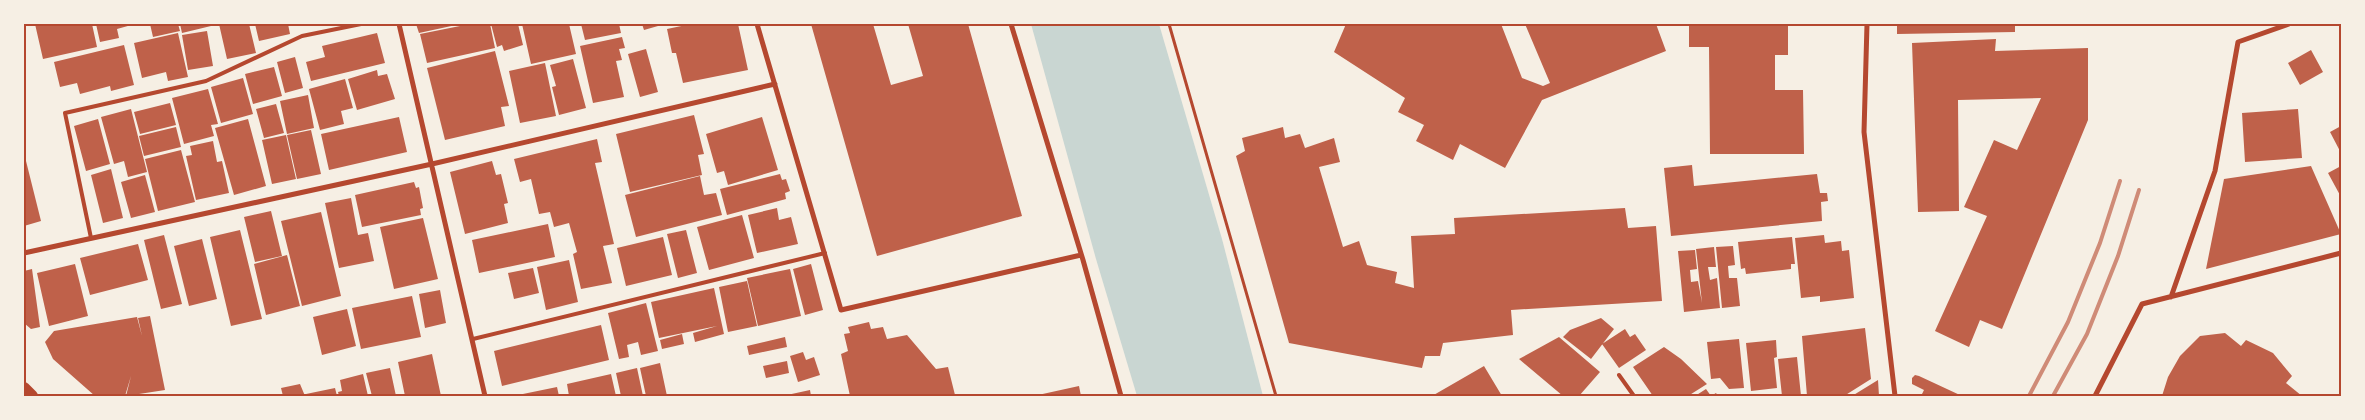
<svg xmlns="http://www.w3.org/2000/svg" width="2365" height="420" viewBox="0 0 2365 420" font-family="'Roboto Serif',serif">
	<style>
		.water { fill: #c9d6d2 }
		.building { fill: #bf614a }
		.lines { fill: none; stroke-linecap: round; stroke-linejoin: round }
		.path { stroke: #b5482f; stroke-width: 3 }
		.service { stroke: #b5482f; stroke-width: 4 }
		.minor { stroke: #b5482f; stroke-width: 5 }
		.primary { stroke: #b5482f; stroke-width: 12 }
		.rail { stroke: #cf8b77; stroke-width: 4 }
		.neatline { fill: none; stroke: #b5482f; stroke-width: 2 }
	</style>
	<rect width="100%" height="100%" fill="#f6efe4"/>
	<path class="water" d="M1031,24H1159L1222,239L1263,396H1137L1096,259Z"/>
	<path class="building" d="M35,24H92L97,47L43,59Z
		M96,24H135L117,29L119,38L100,42Z
		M150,24H178L180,31L153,37Z
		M180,24H210L211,26L182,33Z
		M219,24H249L256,53L227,59Z
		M255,24H288L290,34L259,41Z
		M416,24H455L456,25L419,33Z
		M470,24H490L495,48L427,63L420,34Z
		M491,24H518L523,45L504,51L502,45L497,47Z
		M522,24H569L576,54L531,64Z
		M581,24H619L621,33L585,40Z
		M642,24H665L644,30Z
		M691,24H738L748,70L683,83L676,53H672L667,29Z
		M811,24H873L891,85L923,76L908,24H968L1022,216L877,256Z
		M1346,24H1501L1522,78L1543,86L1550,83L1525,24H1656L1666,51L1542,100L1505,168L1460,144L1453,160L1416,141L1424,125L1398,112L1405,98L1334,52Z
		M1689,24H1788V55H1775V90H1803L1804,154H1710L1709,47H1689Z
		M1897,24H2015V32L1897,34Z
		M2023,24H2125V26H2023Z
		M207,31L213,66L188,70L182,35Z
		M178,33L188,77L168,81L166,72L142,78L134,43Z
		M377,33L385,63L311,81L306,62L325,57L322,46Z
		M622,37L625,48L619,49L622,60L616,61L624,97L593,103L580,46Z
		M1996,39L1995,51L2088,48V120L2002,329L1980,320L1969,347L1935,331L1987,216L1964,207L1994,140L2017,150L2041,98L1958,100L1959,211L1918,212L1912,43Z
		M124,45L134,85L111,91L110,86L80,94L77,83L60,87L54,62Z
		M646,49L658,92L640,97L628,54Z
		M2311,50L2323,72L2300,85L2288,63Z
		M495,51L509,106L501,107L505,126L445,140L427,68Z
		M295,57L303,88L285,93L277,62Z
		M573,59L586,108L559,115L552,87L556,86L550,65Z
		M545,63L556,116L520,123L509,71Z
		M274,67L282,96L253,104L245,74Z
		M377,70L378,76L387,74L395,99L357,110L348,79Z
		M243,78L253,114L221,123L211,87Z
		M345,79L353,108L341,111L344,124L320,130L309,89Z
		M208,89L218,124L211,125L214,136L184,144L172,98Z
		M308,95L314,128L287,134L280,101Z
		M170,103L176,125L140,134L134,112Z
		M276,104L284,133L264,138L256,109Z
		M131,109L147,172L128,177L124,161L114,164L101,117Z
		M2298,109L2302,158L2245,162L2242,113Z
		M694,115L704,154L698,155L702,175L630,192L616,134Z
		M399,117L407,152L329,170L321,134Z
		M762,117L778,170L728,185L724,171L717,173L706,134Z
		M98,119L110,164L86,171L74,126Z
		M248,119L266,186L234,195L215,128Z
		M2341,126V153L2330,132Z
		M176,127L181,147L144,156L139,136Z
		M1283,127L1285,138L1300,134L1305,148L1334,138L1340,162L1319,167L1343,247L1359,241L1367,265L1397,272L1395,283L1414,288L1411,236L1455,234L1454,218L1625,208L1628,228L1656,226L1662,301L1511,310L1513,335L1443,343L1440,356H1425L1422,368L1289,343L1236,156L1245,151L1242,138Z
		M311,130L321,174L297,179L287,135Z
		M286,135L296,179L272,184L262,140Z
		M597,139L602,162L595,163L614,244L603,246L612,283L581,289L573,254L577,252L569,223L554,227L550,212L539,214L531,179L520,182L514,159Z
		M213,141L217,162L222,161L229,193L196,200L186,156L192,155L190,146Z
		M181,150L195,202L158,211L145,159Z
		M24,153L41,221L24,226Z
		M492,161L496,175L501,174L508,203L504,204L508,223L465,234L450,172Z
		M1692,165L1694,186L1817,174L1820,193H1827L1828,201L1821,202L1822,221L1671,236L1664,168Z
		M2311,166L2341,234L2206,269L2224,179Z
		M2341,166V197L2328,173Z
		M111,169L123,218L103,223L91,175Z
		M780,174L782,180L786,179L790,191L785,193L786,199L727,215L720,189Z
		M145,175L155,212L131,218L121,182Z
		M700,176L704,195L716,193L722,215L636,237L625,195Z
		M414,182L416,188L419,187L423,208L420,209L421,215L362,227L355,195Z
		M351,198L358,235L368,233L374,261L339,268L325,203Z
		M777,208L779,220L791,217L798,244L757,253L748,215Z
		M271,211L282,256L255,262L244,217Z
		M321,212L341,296L302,306L281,221Z
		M742,215L754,258L709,270L697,227Z
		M423,218L438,279L394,289L380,227Z
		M548,224L555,257L479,273L472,240Z
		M240,230L262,319L231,326L210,237Z
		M686,230L697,273L678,278L667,234Z
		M164,235L182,304L161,309L144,240Z
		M1824,235L1825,243L1841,241L1842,251L1849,250L1854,298L1820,302V296L1801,298L1795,238Z
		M663,237L672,275L626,286L617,248Z
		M1792,237L1795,264H1791V269L1746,274L1745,268L1741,269L1738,242Z
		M202,239L217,299L189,306L174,246Z
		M138,244L148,280L90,295L80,258Z
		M1733,246L1735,265L1728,266L1729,278H1737L1740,306L1722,308L1716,247Z
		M1714,247L1716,267H1708L1710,280L1717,278L1720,308L1684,312L1678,251L1695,250L1697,269L1690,270L1691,282L1698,281L1702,303L1696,249Z
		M287,255L300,306L266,315L254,264Z
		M569,260L578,302L546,310L537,267Z
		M75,264L88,316L49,326L37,273Z
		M811,264L823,310L805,315L793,269Z
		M533,268L539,293L514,299L508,273Z
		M32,269L40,327L31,329L24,323V271Z
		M790,269L801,316L758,326L747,278Z
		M747,281L757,326L728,332L719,287Z
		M714,288L724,334L695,342L693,333L717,326L659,338L651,302Z
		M440,290L446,323L425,328L419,294Z
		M412,296L421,337L361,349L352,308Z
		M646,303L658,351L641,355L638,342L627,345L629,357L619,359L608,313Z
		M347,309L356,346L322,355L313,317Z
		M150,316L165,390L126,396L131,376L125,396H95L53,359L45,342L54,331L137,317L142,336L138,318Z
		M1601,318L1614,329L1591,359L1563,337L1570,330Z
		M869,322L871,329L883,327L887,339L907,335L936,369L948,367L955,395L850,396L841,354L848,351L844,334L850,333L848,327Z
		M601,325L609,360L502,386L494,351Z
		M1865,328L1871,379L1844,396H1807L1802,336Z
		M1625,329L1630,337L1635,334L1646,350L1619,368L1602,344Z
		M2225,333L2241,346L2246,340L2273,353L2292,376L2286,383L2302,396H2162L2168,377L2180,356L2200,336Z
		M682,334L684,344L662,349L660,340Z
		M785,337L787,347L749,355L747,346Z
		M1559,337L1600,372L1579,396H1563L1519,359Z
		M1739,339L1744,388L1729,389L1720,378L1711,379L1707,342Z
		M1776,340L1777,357L1774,358L1777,388L1751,391L1746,343Z
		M1664,347L1681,359L1707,384L1688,396H1653L1633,367Z
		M803,352L806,360L814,357L820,375L798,382L790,356Z
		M432,354L441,396H405L398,362Z
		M1797,357L1801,396H1782L1778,359Z
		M787,361L789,373L766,378L763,366Z
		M660,363L667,396H646L640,368Z
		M1484,366L1502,396H1432Z
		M390,368L396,396H372L366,373Z
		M637,368L643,396H621L616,373Z
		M363,374L368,396H339L338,392L342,391L340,380Z
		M611,374L616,396H569L567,384Z
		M1915,375L1919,376L1962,396H1921L1924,390L1912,384V378Z
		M1878,380L1879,396H1852Z
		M300,384L305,396H283L281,388Z
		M1079,386L1081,396H1038V395Z
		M557,387L559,396H518V395Z
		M335,388L337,396H307L306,394Z
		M1706,389L1711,396L1716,393L1718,396H1695Z
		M810,390L811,396H787V395Z"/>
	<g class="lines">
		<path class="path" d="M1169,24L1276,396"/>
		<path class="service" d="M91,238L65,113L206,81L302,36L361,24
			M473,339L825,253
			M1619,375L1634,396"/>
		<path class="minor" d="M399,24L485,396
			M757,24L841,310L1081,255
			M1011,24L1083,260L1121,396
			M1867,24L1864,132L1895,396
			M24,253L432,164L775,84
			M2171,297L2215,171L2238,42L2289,24
			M2095,396L2142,304L2341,253"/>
		<path class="primary" d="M24,388L32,396"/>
		<path class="rail" d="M2029,396L2068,322L2100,243L2120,181
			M2053,396L2087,334L2118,256L2139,190"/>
	</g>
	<rect width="2365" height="420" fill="none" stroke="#f6efe4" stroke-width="50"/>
	<rect x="25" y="25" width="2315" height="370" class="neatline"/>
</svg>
